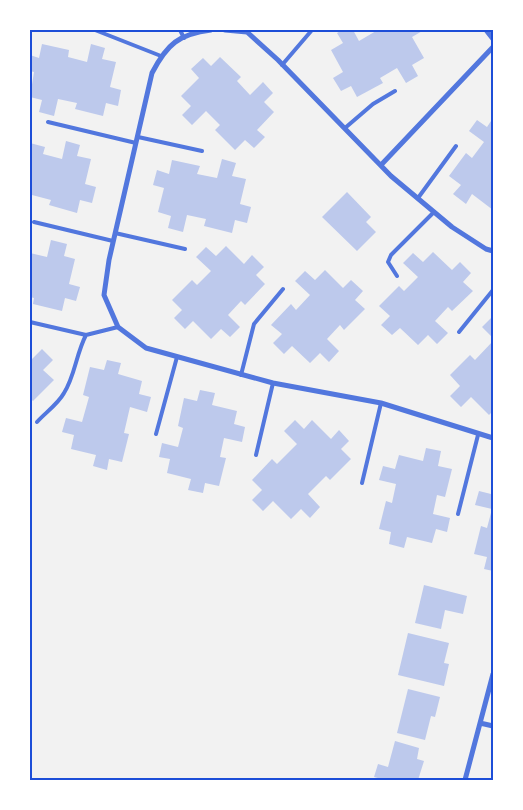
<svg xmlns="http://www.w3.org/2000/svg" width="523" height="810" viewBox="0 0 523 810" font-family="'Noto Serif',serif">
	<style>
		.building { fill: #bdc9ec }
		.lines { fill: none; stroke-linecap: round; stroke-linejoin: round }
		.service { stroke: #5277de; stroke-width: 4 }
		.minor { stroke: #5277de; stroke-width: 5 }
		.neatline { fill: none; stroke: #1d4ed8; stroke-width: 2 }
	</style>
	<rect width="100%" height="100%" fill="#f2f2f2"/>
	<path class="building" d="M342,30H353L359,41L376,31L375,30H424L412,37L424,58L412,65L418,76L406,83L397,68L380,78L383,83L357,97L351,86L341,91L333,78L343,72L331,50L343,43L337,33Z
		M42,44L69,50L68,57L87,62L91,44L105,48L102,59L116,62L110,87L121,90L118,106L106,103L103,116L75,109L77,103L58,99L54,116L39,112L42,100L30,97L34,72L30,71V55L39,58Z
		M220,57L241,77L237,81L250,95L263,82L273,93L264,102L274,112L257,130L265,137L254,148L245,140L235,150L215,130L220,125L206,111L192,125L182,115L191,106L181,96L199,78L191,69L203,58L211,66Z
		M493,118V210L472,194L466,204L453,194L461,185L449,176L466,153L472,158L484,142L469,131L477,120L487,127Z
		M66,141L80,145L77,156L91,159L85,184L96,187L92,203L80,200L77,213L49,205L51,200L32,195L30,201V143L45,147L43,154L62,159Z
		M222,159L236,163L232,176L246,179L240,204L251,207L247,223L235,220L232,233L204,226L206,219L187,215L183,232L168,228L171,216L158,212L164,188L153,185L157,170L169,174L172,160L200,166L197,174L217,178Z
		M347,192L371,217L366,222L376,232L357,251L322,217Z
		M51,240L67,244L64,256L75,259L69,284L80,287L76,301L65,298L62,311L33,304L34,298L30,297V253L47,257Z
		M226,246L244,264L252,255L264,267L256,275L265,284L245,305L241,301L228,315L240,327L230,337L221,329L211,339L193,321L185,329L174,318L182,310L172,300L192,280L197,285L211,271L196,257L206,247L216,256Z
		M433,252L452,270L460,262L471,273L463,282L473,291L452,311L448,307L435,321L448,333L437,344L428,335L418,345L400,328L392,335L381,325L390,316L379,306L399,286L404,291L418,277L403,263L413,253L423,262Z
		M325,270L343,288L351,280L363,291L355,300L365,309L344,330L340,325L327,339L339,351L329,362L320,353L310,363L292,346L284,354L273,343L282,334L271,325L291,304L296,310L310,295L295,281L305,271L315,280Z
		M493,316V338L482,327Z
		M493,341V411L489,415L471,397L461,407L450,396L460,386L450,375L470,355L475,360Z
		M42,349L53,360L43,370L54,380L33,401L30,398V356L32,359Z
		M107,360L121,363L118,374L142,381L139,394L151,397L147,412L130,407L124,433L129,434L122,462L109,459L107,470L93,466L96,455L71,449L74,435L62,432L66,418L82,422L89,397L83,395L90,367L104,370Z
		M200,390L215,393L212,405L237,411L234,424L245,427L242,442L224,438L220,457L226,458L219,486L205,483L203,493L188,490L191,479L167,473L170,459L159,457L162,443L178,447L183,428L178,426L184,398L197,401Z
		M295,420L304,429L312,420L331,439L339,430L349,441L341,449L351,459L330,480L326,476L308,494L320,507L310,518L301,509L291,519L273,501L263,511L252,500L262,490L252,480L272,459L277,464L297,444L284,431Z
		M426,448L441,451L438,466L452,469L445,497L437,495L433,514L450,518L447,532L436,529L432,543L407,537L404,548L389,544L391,532L379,529L386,501L392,503L396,484L379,480L383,466L395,469L399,455L423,461Z
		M492,488H493V571L484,569L487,557L474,554L481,526L487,528L492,509L475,505L479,491L491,494Z
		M424,585L467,596L463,614L445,610L441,629L415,623Z
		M408,633L449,643L444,663L449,664L444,686L398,675Z
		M408,689L440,697L435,717L431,716L425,740L397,733Z
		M395,741L419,748L417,759L424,761L418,780H385L374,777L378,764L388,767Z"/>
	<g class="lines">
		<path class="service" d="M95,30L161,56
			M180,30L184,38
			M282,65L312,30
			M48,122L136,143
			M345,128L373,104L395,91
			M138,137L202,151
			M418,198L456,146
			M34,222L113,241
			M115,233L185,249
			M397,276L388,262L391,255L434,212
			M30,322L86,335L118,327
			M459,332L493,290
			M241,375L254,324L283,289
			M37,422C45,413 58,404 64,393C75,376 76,354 86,335
			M156,434L177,357
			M256,455L273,383
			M362,483L381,403
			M458,514L478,435"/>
		<path class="minor" d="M211,30C179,34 167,44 152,73L109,260L104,295L118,327L146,348L273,383L381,403L493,438
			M225,30L247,32L278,60L391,176L452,227L486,249L493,251
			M486,30L493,39
			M381,165L493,47
			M480,723L493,726
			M465,780L493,674"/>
	</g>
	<rect width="523" height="810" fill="none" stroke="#ffffff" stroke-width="62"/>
	<rect x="31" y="31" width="461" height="748" class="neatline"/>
</svg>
